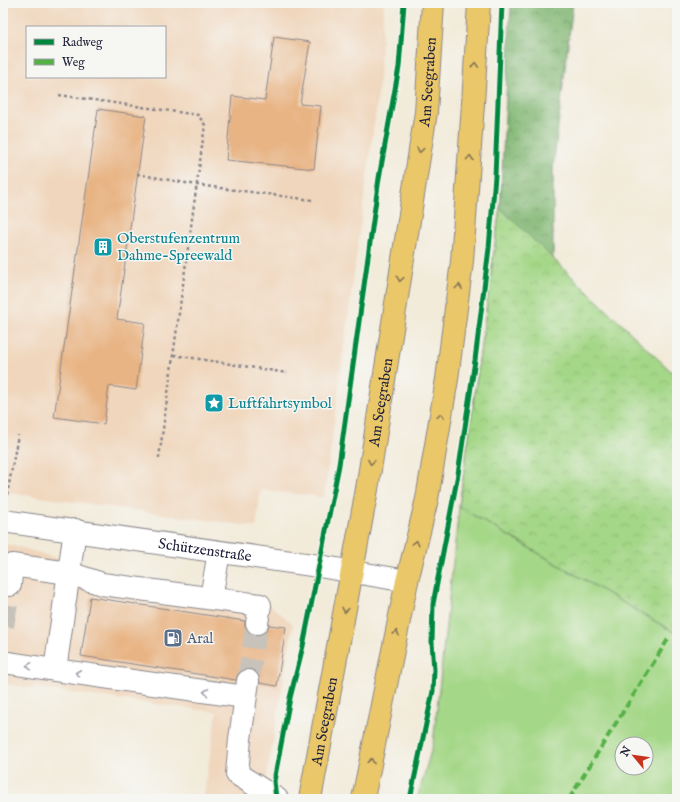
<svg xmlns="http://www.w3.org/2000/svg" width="680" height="802" viewBox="0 0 680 802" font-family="'IM FELL English',serif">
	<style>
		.built { fill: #f0d6bc; fill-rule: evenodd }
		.forest { fill: url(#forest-crowns); stroke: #526d58 }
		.park { fill: url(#park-crowns); stroke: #637c61 }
		.garden { fill: #a4d787; stroke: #637c61; fill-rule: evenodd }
		.building { fill: #e8b484 }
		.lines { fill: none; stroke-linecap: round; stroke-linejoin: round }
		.minor-tunnel { stroke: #c8c3ba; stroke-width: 22; stroke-dasharray: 22 11; stroke-linecap: butt }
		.minor-casing { stroke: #8a868a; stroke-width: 24 }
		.major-casing { stroke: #8a868a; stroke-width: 24 }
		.path { stroke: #8a868a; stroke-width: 2.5; stroke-dasharray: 3 3; stroke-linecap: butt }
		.minor { stroke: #fff; stroke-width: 22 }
		.major { stroke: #eac769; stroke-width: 22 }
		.quiet { stroke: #55b146; stroke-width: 4; stroke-dasharray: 8 4; stroke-linecap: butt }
		.cycleway-casing { stroke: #f6f6f2; stroke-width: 8 }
		.cycleway { stroke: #00873e; stroke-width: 5 }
		.oneway { stroke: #867452 }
		.oneway2 { stroke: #9c9ca7 }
		.labels { text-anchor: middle; stroke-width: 3; stroke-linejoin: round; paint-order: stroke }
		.street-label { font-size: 15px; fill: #22223b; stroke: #f6f6f2 }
		.culture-label { font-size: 15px; fill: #0d838f; stroke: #f6f6f2; text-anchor: start }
		.service-label { font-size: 15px; fill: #4e5e75; stroke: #f6f6f2; text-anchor: start }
	</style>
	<defs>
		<pattern id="forest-crowns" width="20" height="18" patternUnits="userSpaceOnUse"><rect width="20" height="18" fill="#83b874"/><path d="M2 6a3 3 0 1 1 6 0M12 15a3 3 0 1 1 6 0" fill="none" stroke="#6b9560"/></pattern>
		<pattern id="park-crowns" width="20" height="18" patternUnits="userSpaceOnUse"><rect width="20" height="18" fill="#a4d787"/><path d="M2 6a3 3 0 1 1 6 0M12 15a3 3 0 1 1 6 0" fill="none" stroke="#8db875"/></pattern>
	</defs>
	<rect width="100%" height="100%" fill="#f6f6f2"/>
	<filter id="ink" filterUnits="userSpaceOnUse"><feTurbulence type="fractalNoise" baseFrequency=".025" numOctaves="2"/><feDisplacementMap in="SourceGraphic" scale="8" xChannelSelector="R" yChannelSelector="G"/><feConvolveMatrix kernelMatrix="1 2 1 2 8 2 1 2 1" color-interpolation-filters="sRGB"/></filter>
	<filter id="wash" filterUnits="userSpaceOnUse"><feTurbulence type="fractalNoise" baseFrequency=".012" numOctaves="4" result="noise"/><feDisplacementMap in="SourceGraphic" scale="16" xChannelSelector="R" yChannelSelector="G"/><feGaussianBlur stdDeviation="0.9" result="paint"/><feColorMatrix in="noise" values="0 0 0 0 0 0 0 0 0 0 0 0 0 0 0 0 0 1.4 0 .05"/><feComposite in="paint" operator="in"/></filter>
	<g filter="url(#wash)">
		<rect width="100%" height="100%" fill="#f2ebda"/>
		<path class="built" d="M3,3H384L378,95L324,497L261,490L256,527L3,492ZM27,27H165V77H27Z
			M3,544L20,547L116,577L259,596L293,624L263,799H203L217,712L3,684Z"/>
		<path class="forest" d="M511,3H573L553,167V258L597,353L677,634L459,507L500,208Z"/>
		<path class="park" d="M500,208L677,377V634L459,507Z"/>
		<path class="garden" d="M459,507L677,634V799H417L433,744ZM622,744H646V768H622Z"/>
		<g id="blocks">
			<path class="building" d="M274,37L310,42L300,104L321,106L314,169L226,160L232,96L265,100Z
				M98,109L146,116L117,319L145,323L136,390L109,386L104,424L54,417Z
				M90,597L245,621V627L249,632L255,635H262L266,631L269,625L286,627L277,686L260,683L259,676L256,671L250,669L243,670L238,674L236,680L81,656Z"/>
		</g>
	</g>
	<g filter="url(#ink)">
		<use href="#blocks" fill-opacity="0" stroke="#8a868a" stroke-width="1"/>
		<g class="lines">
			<path class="minor-tunnel" d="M3,626L10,585
				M248,681L257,623"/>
			<defs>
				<g id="minor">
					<path id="s1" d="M3,521L319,566L407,581"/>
					<path d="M75,530L55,670L245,697"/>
					<path d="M10,585L12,565L69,573L102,584L260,605L257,623"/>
					<path d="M211,598L219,552"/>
					<path d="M3,662L55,670"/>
					<path d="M248,681L240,739L237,774L277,799"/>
				</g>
				<g id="major">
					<path id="s2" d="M310,799L367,489L426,112L433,3"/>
					<path d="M363,799L407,581L427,499L447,379L462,261L473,104L479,3"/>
				</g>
			</defs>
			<use href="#minor" class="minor-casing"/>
			<use href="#major" class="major-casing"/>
			<path class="path" d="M59,95L198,115L205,125L159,458
				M137,174L197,185L312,200
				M174,355L287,373
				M7,495L18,435"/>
			<use href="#minor" class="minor"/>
			<use href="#major" class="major"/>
			<path class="quiet" d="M569,799L670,636"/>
			<defs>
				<path id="cycleway" d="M276,799L274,781L290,698L303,646L339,465L379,178L399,67L404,3
					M410,799L433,691L434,670L432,642L433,604L458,474L475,360L489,248L495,176L502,3"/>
			</defs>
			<use href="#cycleway" class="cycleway-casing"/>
			<use href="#cycleway" class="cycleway"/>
		</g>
		<defs><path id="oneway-chevron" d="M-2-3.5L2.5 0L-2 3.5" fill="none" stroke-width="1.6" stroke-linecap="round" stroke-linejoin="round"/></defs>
		<g class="oneway">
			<use href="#oneway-chevron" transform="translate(475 65) rotate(-87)"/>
			<use href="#oneway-chevron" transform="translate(420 150) rotate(99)"/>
			<use href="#oneway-chevron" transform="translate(470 158) rotate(-86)"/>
			<use href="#oneway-chevron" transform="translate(400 279) rotate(99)"/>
			<use href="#oneway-chevron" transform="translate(459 287) rotate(-83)"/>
			<use href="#oneway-chevron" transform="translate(441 416) rotate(-81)"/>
			<use href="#oneway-chevron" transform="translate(371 462) rotate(99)"/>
			<use href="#oneway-chevron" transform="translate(416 543) rotate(-76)"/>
			<use href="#oneway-chevron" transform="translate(345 610) rotate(101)"/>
			<use href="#oneway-chevron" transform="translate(396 633) rotate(-78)"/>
			<use href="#oneway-chevron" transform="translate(371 761) rotate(-79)"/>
		</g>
		<g class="oneway2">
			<use href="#oneway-chevron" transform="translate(29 666) rotate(-172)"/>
			<use href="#oneway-chevron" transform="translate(78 673) rotate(-172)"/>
			<use href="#oneway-chevron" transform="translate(206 692) rotate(-172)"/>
		</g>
	</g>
	<defs>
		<symbol id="building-square" viewBox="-11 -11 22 22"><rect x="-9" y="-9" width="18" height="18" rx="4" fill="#0f9aa8" stroke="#f6f6f2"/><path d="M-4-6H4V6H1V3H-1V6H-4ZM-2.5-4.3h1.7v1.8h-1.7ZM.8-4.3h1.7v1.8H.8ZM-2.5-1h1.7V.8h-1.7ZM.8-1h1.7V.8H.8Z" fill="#fff"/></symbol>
		<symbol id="sight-square" viewBox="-11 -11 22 22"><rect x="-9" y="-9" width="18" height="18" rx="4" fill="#0f9aa8" stroke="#f6f6f2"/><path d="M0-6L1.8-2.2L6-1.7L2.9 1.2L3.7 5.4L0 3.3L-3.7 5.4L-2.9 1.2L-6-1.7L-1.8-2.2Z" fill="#fff"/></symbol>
		<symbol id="fuel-square" viewBox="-11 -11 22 22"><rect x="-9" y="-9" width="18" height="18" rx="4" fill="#5c6f8a" stroke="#f6f6f2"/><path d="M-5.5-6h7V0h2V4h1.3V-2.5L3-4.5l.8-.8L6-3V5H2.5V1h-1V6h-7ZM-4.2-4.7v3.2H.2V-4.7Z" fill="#fff"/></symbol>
	</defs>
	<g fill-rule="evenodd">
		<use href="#building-square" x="92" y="236" width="22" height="22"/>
		<use href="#sight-square" x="203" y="392" width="22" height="22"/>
		<use href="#fuel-square" x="162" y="627" width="22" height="22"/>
	</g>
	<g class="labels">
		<g class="street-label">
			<text dy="5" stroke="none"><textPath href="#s2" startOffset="727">Am Seegraben</textPath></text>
			<text dy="5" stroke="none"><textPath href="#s2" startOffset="403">Am Seegraben</textPath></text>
			<text dy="5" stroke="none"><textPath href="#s1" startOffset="204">Schützenstraße</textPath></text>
			<text dy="5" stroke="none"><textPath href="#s2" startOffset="79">Am Seegraben</textPath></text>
		</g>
		<g class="culture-label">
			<text x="117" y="243">Oberstufenzentrum<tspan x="117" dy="17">Dahme-Spreewald</tspan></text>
			<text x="228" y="408">Luftfahrtsymbol</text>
		</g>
		<g class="service-label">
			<text x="187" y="643">Aral</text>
		</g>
	</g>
	<rect width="680" height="802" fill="none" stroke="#f6f6f2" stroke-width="16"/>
	<rect x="26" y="26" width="140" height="52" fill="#f6f6f2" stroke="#a1a1a9"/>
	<rect x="34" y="39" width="20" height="6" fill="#00873e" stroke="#a1a1a9"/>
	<text x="62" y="46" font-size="12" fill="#22223b">Radweg</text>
	<rect x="34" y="59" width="20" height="6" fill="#55b146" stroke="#a1a1a9"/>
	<text x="62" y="66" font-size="12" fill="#22223b">Weg</text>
	<g transform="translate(634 756) rotate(299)"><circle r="19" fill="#f6f6f2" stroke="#a1a1a9"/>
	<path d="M0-3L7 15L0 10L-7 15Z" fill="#c8321e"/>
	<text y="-6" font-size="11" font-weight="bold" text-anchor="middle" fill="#22223b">N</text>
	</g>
</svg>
